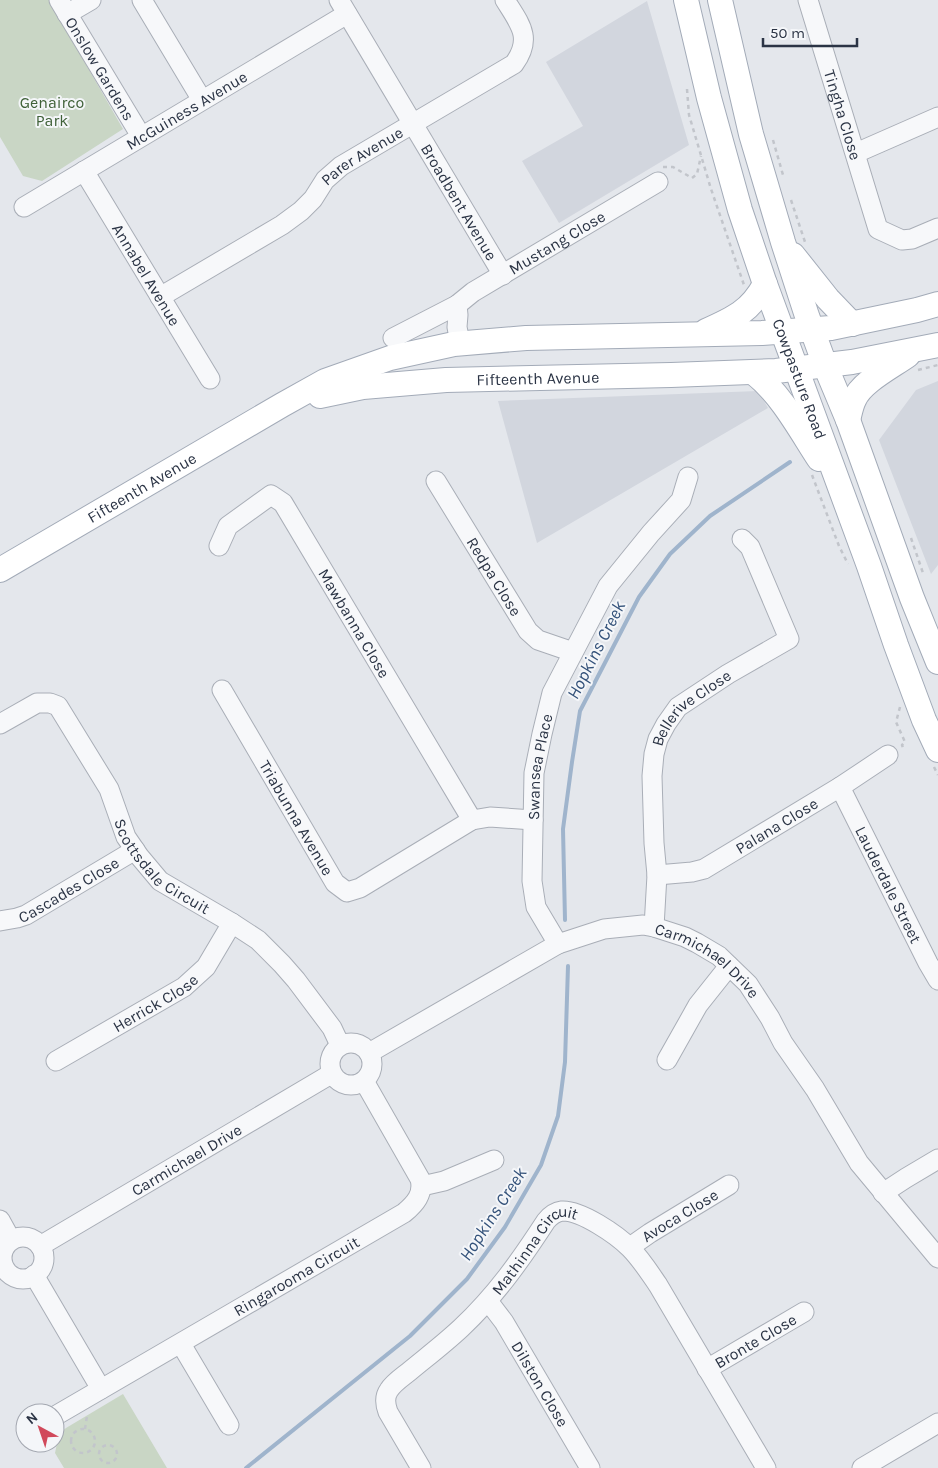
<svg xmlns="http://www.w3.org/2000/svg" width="938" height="1468" viewBox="0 0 938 1468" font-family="Karla,sans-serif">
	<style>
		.built { fill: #d2d6de }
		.green { fill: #c9d6c5 }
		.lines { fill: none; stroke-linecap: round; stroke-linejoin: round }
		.stream { stroke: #9fb4cc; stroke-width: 4 }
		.minor-casing { stroke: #a9aeb7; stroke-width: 21 }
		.major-casing { stroke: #a3abb8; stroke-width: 26 }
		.path { stroke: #c2c5cb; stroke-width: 2.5; stroke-dasharray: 4 4; stroke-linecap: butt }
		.minor { stroke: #f7f8fa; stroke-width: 19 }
		.major { stroke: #fff; stroke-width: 24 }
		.labels { text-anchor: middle; stroke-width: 4; stroke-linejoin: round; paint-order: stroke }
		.street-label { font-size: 16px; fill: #2b3445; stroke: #f4f6f9 }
		.park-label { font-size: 16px; fill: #3f6138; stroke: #f4f6f9 }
		.water-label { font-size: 18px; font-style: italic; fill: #34527a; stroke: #f4f6f9 }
	</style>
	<rect width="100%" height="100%" fill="#e4e7ec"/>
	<path class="built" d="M647,1L689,145L559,223L522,161L583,126L546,62Z
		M938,381V565L931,574L879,440L916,390Z
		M758,391L768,408L537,543L498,401Z"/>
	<path class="green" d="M0,0H49L123,129L42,181L23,176L0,137Z
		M123,1394L167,1468H64L55,1453L59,1434L66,1428Z"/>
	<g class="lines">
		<path class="stream" d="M565,920L563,829L572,762L580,711L639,597L670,554L710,516L790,462
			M246,1468L410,1336L467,1279L505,1227L541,1165L558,1116L565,1062L568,966"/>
		<defs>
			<g id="minor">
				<path id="s1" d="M59,0L141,136"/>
				<path d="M142,0L202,100"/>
				<path id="s2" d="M339,0L503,275"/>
				<path id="s3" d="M808,0L878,229L902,240L912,239L938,228"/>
				<path d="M67,14L91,0"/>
				<path d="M856,153L938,117"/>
				<path id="s4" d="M84,171L210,379"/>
				<path id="s5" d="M24,207L347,14"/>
				<path id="s6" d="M160,297L282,225L301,211L313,199L325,180L341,166L514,64C533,38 520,24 505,0"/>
				<path d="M457,305L458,315L457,327L460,343"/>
				<path id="s7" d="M393,338L457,305L473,292L658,182"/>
				<path id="s8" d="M436,481L528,631L538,640L573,652"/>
				<path id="s9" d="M219,546L228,526L271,495L283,503L472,820"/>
				<path id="s10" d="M222,690L335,883L347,892L360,888L472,820L490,817L533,820"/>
				<path id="s11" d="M0,724L37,703H50L58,706L109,789L126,837L139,856L160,881L232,923L258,940L282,964L296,980L332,1028L340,1045"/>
				<path id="s12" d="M840,787L928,963L938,980"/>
				<path id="s13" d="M657,875L692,872L704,869L840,787L888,755"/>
				<path id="s14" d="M0,921L17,918L26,915L135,850"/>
				<path id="s15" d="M654,927L657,875L654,843L652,776L654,754L658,739L666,724L678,707L728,674L789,639L750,547L742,539"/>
				<path id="s16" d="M558,944L536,907L532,881L534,773L542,734L552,693L608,586L651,533L681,500L688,477"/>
				<circle cx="351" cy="1064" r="21"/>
				<path id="s17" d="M369,1053L558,944L604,929L643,925L654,927L685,937L697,943L719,956L748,984L770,1018L783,1043L815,1089L859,1163L938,1258"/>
				<path d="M667,1060L698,1005L729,966"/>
				<path id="s18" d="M56,1061L184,987L206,967L232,923"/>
				<path d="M422,1186L444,1181L494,1160"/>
				<path d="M883,1193L906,1178L938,1159"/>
				<path d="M0,1220L11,1240"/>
				<circle cx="23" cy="1258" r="21"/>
				<path id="s19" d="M40,1246L331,1074"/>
				<path id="s20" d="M630,1247L650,1233L729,1185"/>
				<path d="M34,1275L101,1389"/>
				<path id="s21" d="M488,1301L504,1322L590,1468"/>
				<path d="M181,1344L229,1425"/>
				<path id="s22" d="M707,1369L804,1312"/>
				<path id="s23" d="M55,1416L404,1213C415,1204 424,1194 420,1179L364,1081"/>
				<path id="s24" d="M421,1468L388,1412C385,1404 384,1397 389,1390C394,1382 404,1376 411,1370C428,1356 445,1343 461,1328C496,1295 520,1261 546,1221C550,1216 555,1212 562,1211C581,1210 617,1235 630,1248C641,1259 649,1272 658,1285L766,1468"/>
				<path d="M862,1468L938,1423"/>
			</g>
			<g id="major">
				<path id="s25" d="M686,0L709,98L740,210L765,284L869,566L896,645L924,720L938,750"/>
				<path d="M720,0L751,134L783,242L807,316L825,365L848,420L912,598L938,662"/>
				<path d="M793,255L828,299L852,324"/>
				<path d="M706,331C733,319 751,311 765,284"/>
				<path d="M754,373C781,394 800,430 819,459"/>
				<path id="s26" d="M320,396L363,387L446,380L671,375L776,371L852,362L938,345"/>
				<path d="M848,420C850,413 851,406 854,400C861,382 893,366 908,355"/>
				<path id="s27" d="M0,570L282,405L325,381L390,358L454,344L526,338L762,333L831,328L917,310L938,304"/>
			</g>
		</defs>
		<use href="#minor" class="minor-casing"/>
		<use href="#major" class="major-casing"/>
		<path class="path" d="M687,89L689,115L711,189L744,285
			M773,140L783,175
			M663,167H673L692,178L697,174L701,156
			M791,200L805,242
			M918,370L938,365
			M812,475L839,546L848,564
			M911,538L923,573
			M900,707L896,722L905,742L902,745L903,748
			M934,767L938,775
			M85,1429L87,1416
			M71 1441a12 12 0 1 1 24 0a12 12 0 1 1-24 0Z
			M99 1454a9 9 0 1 1 18 0a9 9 0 1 1-18 0Z"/>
		<use href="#minor" class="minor"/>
		<use href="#major" class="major"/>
	</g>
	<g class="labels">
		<g class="street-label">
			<text dy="6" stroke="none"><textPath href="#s1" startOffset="80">Onslow Gardens</textPath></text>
			<text dy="6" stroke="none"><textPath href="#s5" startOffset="189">McGuiness Avenue</textPath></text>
			<text dy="6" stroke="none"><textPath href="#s3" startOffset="120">Tingha Close</textPath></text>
			<text dy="6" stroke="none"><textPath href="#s6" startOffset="249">Parer Avenue</textPath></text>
			<text dy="6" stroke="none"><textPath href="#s2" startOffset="235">Broadbent Avenue</textPath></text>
			<text dy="6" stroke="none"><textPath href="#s7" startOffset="190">Mustang Close</textPath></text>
			<text dy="6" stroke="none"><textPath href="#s4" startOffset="121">Annabel Avenue</textPath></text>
			<text dy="6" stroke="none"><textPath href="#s26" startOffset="219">Fifteenth Avenue</textPath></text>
			<text dy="6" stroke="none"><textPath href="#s25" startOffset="396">Cowpasture Road</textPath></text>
			<text dy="6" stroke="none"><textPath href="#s27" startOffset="164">Fifteenth Avenue</textPath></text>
			<text dy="6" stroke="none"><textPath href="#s8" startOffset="112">Redpa Close</textPath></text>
			<text dy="6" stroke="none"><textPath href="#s9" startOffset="229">Mawbanna Close</textPath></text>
			<text dy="6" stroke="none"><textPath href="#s15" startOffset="235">Bellerive Close</textPath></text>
			<text dy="6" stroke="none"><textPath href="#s16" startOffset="184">Swansea Place</textPath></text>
			<text dy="6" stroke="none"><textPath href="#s10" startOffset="148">Triabunna Avenue</textPath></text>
			<text dy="6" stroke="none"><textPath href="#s13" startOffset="132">Palana Close</textPath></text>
			<text dy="6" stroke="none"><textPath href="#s11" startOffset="259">Scottsdale Circuit</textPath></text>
			<text dy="6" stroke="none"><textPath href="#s12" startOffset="109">Lauderdale Street</textPath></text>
			<text dy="6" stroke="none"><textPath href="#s14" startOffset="76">Cascades Close</textPath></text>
			<text dy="6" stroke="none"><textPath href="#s17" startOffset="381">Carmichael Drive</textPath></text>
			<text dy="6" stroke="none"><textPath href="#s18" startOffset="115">Herrick Close</textPath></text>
			<text dy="6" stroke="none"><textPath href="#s19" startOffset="170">Carmichael Drive</textPath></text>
			<text dy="6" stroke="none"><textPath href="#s20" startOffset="59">Avoca Close</textPath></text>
			<text dy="6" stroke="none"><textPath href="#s24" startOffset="294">Mathinna Circuit</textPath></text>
			<text dy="6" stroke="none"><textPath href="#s23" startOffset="279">Ringarooma Circuit</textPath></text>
			<text dy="6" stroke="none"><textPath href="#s22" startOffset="56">Bronte Close</textPath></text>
			<text dy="6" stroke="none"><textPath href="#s21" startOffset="98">Dilston Close</textPath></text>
		</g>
		<g class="park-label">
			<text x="52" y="108">Genairco<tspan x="52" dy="18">Park</tspan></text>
		</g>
		<g class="water-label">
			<text transform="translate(596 650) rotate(-63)" y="6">Hopkins Creek</text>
			<text transform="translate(493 1214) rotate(-57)" y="6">Hopkins Creek</text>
		</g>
	</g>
	<g transform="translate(40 1428) rotate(320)"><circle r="24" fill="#f4f6f9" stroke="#a4a8b1"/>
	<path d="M0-4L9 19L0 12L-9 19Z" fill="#d1495b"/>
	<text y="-8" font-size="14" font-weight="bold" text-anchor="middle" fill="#2b3445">N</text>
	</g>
	<path d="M763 38v8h94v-8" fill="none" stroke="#2b3445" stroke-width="2.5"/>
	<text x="770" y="38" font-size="15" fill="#2b3445" stroke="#f4f6f9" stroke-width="4" paint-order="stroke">50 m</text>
</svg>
